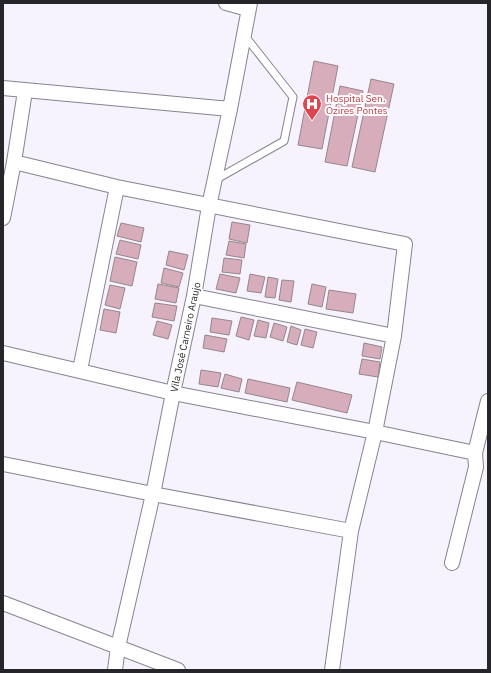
<svg xmlns="http://www.w3.org/2000/svg" width="491" height="673" viewBox="0 0 491 673" font-family="'IBM Plex Sans',sans-serif">
	<style>
		.building { fill: #d7adbc; stroke: #95868b }
		.lines { fill: none; stroke-linecap: round; stroke-linejoin: round }
		.service-casing { stroke: #878390; stroke-width: 9 }
		.minor-casing { stroke: #878390; stroke-width: 16 }
		.service { stroke: #fff; stroke-width: 7 }
		.minor { stroke: #fff; stroke-width: 14 }
		.labels { text-anchor: middle; stroke-width: 4; stroke-linejoin: round; paint-order: stroke }
		.health-label { font-size: 10px; fill: #be3a42; stroke: #fff; text-anchor: start }
		.street-label { font-size: 10px; fill: #26252a; stroke: #fff }
	</style>
	<rect width="100%" height="100%" fill="#f6f2fe"/>
	<path class="building" d="M314,61L338,66L322,149L298,145Z
		M371,79L394,84L375,172L352,167Z
		M340,86L363,91L347,166L325,162Z
		M232,222L250,225L247,243L229,239Z
		M121,223L144,228L141,242L117,236Z
		M120,240L141,245L138,259L116,254Z
		M229,241L246,244L244,258L226,255Z
		M169,251L188,255L184,270L166,265Z
		M115,257L137,262L132,286L110,281Z
		M224,258L242,260L240,274L222,272Z
		M164,268L183,273L179,287L161,283Z
		M220,274L240,278L236,293L216,289Z
		M250,274L265,277L261,293L247,291Z
		M268,277L278,279L275,298L265,297Z
		M282,280L294,281L291,302L279,300Z
		M158,284L179,288L176,303L155,299Z
		M312,284L326,287L322,307L308,304Z
		M110,285L125,288L120,309L105,305Z
		M329,290L356,294L353,313L326,309Z
		M155,303L177,306L174,321L152,317Z
		M104,309L120,312L116,333L100,330Z
		M241,317L254,320L249,340L236,336Z
		M212,318L232,321L229,335L210,332Z
		M258,320L269,323L266,338L254,336Z
		M157,321L172,325L168,339L153,335Z
		M274,323L287,327L283,341L270,337Z
		M291,326L301,330L297,345L287,342Z
		M305,329L317,332L313,348L301,345Z
		M205,335L227,339L224,352L203,348Z
		M364,343L382,347L380,359L362,356Z
		M362,359L380,362L378,377L359,374Z
		M201,370L221,373L218,387L199,384Z
		M225,374L242,379L239,392L221,388Z
		M248,379L290,388L287,402L245,393Z
		M297,382L352,395L347,413L292,400Z"/>
	<g class="lines">
		<defs>
			<path id="service" d="M215,180L284,141L293,97L245,36"/>
			<path id="minor" d="M226,3L248,9
				M3,88L230,109
				M14,162L117,187L405,244L394,336L375,432L351,531L332,670
				M3,218L14,162L25,91
				M194,296L394,336
				M3,353L173,393L375,432L475,453
				M80,370L117,187
				M3,464L153,494L351,531
				M452,563L476,467L475,453L488,401
				M3,603L178,670
				M115,670L118,647L153,494L173,393L194,296L209,206L230,109L250,3"/>
		</defs>
		<use href="#service" class="service-casing"/>
		<use href="#minor" class="minor-casing"/>
		<use href="#service" class="service"/>
		<use href="#minor" class="minor"/>
	</g>
	<defs>
		<symbol id="hospital-pin" viewBox="-11 -11 22 30"><path d="M0 17L-7.5 6A9.5 9.5 0 1 1 7.5 6Z" fill="#e0444e" stroke="#fff"/><path d="M-5-5h3v3.5h4V-5h3V5h-3V1.5h-4V5h-3Z" fill="#fff"/></symbol>
	</defs>
	<g fill-rule="evenodd">
		<use href="#hospital-pin" x="301" y="93" width="22" height="30"/>
	</g>
	<g class="labels">
		<g class="health-label">
			<text x="326" y="102">Hospital Sen.<tspan x="326" dy="12">Ozires Pontes</tspan></text>
		</g>
		<g class="street-label">
			<text transform="translate(185 337) rotate(-78)" y="4">Vila José Carneiro Araujo</text>
		</g>
	</g>
	<rect width="491" height="673" fill="none" stroke="#26252a" stroke-width="8"/>
</svg>
